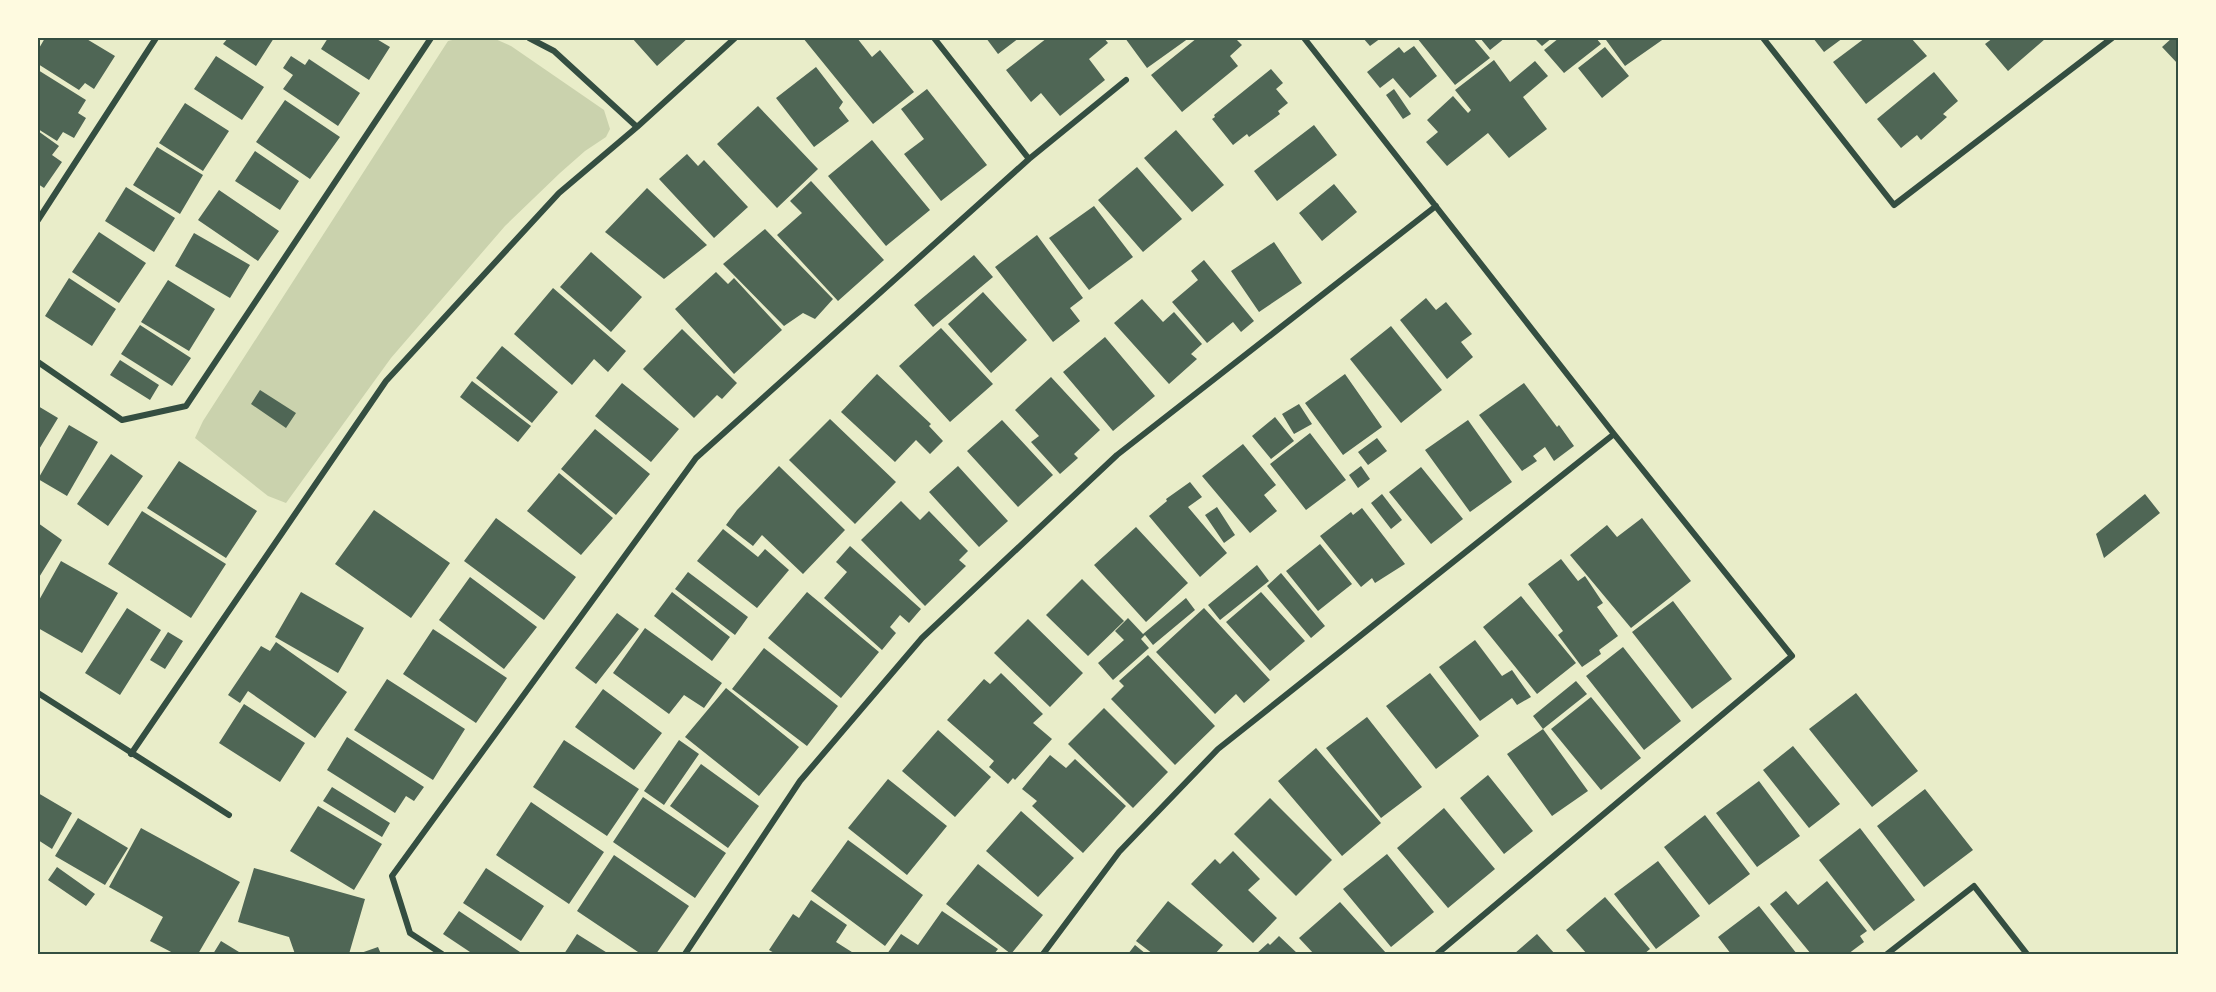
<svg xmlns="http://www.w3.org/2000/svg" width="2216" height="992" viewBox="0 0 2216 992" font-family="Arial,sans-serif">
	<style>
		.green { fill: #cad2ad }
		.building { fill: #4f6655 }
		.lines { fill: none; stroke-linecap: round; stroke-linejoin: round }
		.minor { stroke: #344e41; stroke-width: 6 }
		.neatline { fill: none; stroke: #344e41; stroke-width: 2 }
	</style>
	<rect width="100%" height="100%" fill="#e9edc9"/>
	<path class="green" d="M461,38H493L511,46L604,110L610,129L606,137L585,151L560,173L505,226L391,358L286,503L268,496L195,438L203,421L448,41Z"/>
	<path class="building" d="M45,38H85L115,56L94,89L85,83L79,90L38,64V50Z
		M228,38H274L256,66L223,44Z
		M328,38H375L390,47L369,80L321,49Z
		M632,38H688L657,66Z
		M803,38H857L872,57L880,50L914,92L873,124Z
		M986,38H1019L998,54Z
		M1047,38H1104L1108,43L1089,59L1105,80L1060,116L1041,93L1031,102L1006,70Z
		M1125,38H1189L1147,68Z
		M1197,38H1235L1242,45L1230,56L1238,66L1182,112L1151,75Z
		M1363,38H1381L1370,46Z
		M1417,38H1473L1490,58L1455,85Z
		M1480,38H1505L1490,50Z
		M1534,38H1552L1542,46Z
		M1559,38H1596L1601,44L1564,73L1544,50Z
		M1610,38H1665L1625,66L1606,40Z
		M1813,38H1843L1824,52Z
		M1865,38H1911L1927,56L1866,104L1833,62Z
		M1993,38H2044L2045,39L2008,71L1985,44Z
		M2172,38H2178V64L2162,47Z
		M1414,46L1437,76L1410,98L1393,78L1380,88L1367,72L1399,47L1404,53Z
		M1605,47L1629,76L1602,98L1578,68Z
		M216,56L264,87L242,120L194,89Z
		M291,56L305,65L309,59L360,93L338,126L283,89L293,75L283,68Z
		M1494,60L1510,82L1535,61L1548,76L1523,97L1547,129L1509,158L1488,133L1447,166L1426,142L1438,132L1427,120L1453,96L1468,113L1471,110L1455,90Z
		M816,67L843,102L839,108L849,121L814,147L776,98Z
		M1271,69L1283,83L1276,89L1288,103L1278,111L1280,114L1249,137L1247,134L1233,145L1212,119L1215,117L1214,115Z
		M38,70L86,100L78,113L86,118L74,138L63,132L57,141L38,129Z
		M1934,72L1958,101L1943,114L1947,117L1921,140L1917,135L1901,148L1877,119Z
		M927,89L987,165L941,201L904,154L924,139L901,109Z
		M1394,89L1411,114L1403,119L1386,95Z
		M285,100L340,137L310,179L256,142Z
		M185,103L229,131L203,171L159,143Z
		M758,106L818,169L777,208L717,144Z
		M1314,125L1337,155L1277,201L1254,171Z
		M1176,130L1224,185L1192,212L1144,158Z
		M38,131L59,146L52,155L62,162L44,188L38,184Z
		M872,140L930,210L886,246L828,176Z
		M157,147L203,175L180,214L133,185Z
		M255,151L299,181L280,210L235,181Z
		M687,154L698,166L704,160L748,207L714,238L659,179Z
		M1137,167L1182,219L1143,252L1098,200Z
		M811,181L884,260L838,301L777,235L802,213L790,201Z
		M1334,184L1357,212L1322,241L1299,213Z
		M126,187L175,218L154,252L105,221Z
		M647,188L707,245L664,279L605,232Z
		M219,190L279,231L258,261L198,220Z
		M1094,206L1133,257L1089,290L1049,238Z
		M765,229L833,299L815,319L803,313L784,326L723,264Z
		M99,232L146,263L119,303L72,272Z
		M194,233L250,265L230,298L175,266Z
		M1037,235L1083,298L1070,308L1080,321L1053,342L995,267Z
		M1274,242L1302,283L1259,312L1231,271Z
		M591,252L642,297L611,332L560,287Z
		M974,255L993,277L933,327L914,305Z
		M1204,260L1254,321L1241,332L1233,322L1207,343L1172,302L1198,280L1191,271Z
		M716,272L728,284L734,278L782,330L734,374L675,309Z
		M69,278L116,309L92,346L45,316Z
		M168,280L215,309L189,351L141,322Z
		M553,288L626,351L608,372L594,359L572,385L514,334Z
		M983,292L1027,340L991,373L948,324Z
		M1426,298L1436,310L1446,302L1472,334L1461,342L1473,357L1447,379L1400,320Z
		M1142,299L1163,322L1174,312L1202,344L1191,354L1197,359L1169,384L1114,323Z
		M140,325L191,358L172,386L121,354Z
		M1391,326L1442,390L1401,423L1350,359Z
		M941,328L993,384L950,422L899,366Z
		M682,329L737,383L722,399L717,395L694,418L643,369Z
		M1105,337L1155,396L1113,431L1063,372Z
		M502,346L558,392L532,423L476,378Z
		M120,360L159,385L150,400L110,375Z
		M877,374L931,424L929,426L943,441L930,454L916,440L895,462L841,412Z
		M1345,374L1382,427L1343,455L1305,403Z
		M1051,377L1100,430L1074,454L1078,458L1060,474L1031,442L1039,436L1015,410Z
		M472,381L531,426L518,442L460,397Z
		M622,383L679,429L651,462L595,416Z
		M1524,383L1557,427L1559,425L1574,446L1554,461L1545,447L1533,456L1537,461L1522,471L1479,415Z
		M260,390L296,413L286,428L251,404Z
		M1299,404L1312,424L1294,434L1282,414Z
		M38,406L58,418L38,451Z
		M1275,417L1294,441L1271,459L1252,436Z
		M830,419L896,482L855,524L789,460Z
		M1002,420L1053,475L1018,507L967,451Z
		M1468,420L1512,482L1470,512L1425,450Z
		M69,425L98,442L67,496L38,479Z
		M595,429L650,474L616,515L561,469Z
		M1310,433L1346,480L1306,510L1270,464Z
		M1377,438L1387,451L1368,465L1358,452Z
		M1243,444L1276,485L1264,495L1277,511L1250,533L1202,476Z
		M111,454L143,476L108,526L77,504Z
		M179,461L257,511L226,558L147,508Z
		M779,466L845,530L803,574L762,535L753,546L726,525L737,510Z
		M958,466L1008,521L979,547L929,492Z
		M1361,466L1370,479L1358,488L1349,475Z
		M1421,467L1463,519L1431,544L1389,492Z
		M559,473L613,518L581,555L527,511Z
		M1190,482L1202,497L1188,507L1227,553L1200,577L1149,516L1167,501L1166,499Z
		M1382,494L1402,520L1391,529L1371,503Z
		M2145,494L2160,513L2104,558L2096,534Z
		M901,501L920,520L929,511L968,551L959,560L966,566L925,606L861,540Z
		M1217,507L1235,535L1224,543L1205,515Z
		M1362,508L1405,564L1375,583L1372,578L1361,587L1320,536L1351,512L1353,515Z
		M374,510L450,563L411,618L335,564Z
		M142,511L226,564L191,618L108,564Z
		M496,518L576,577L544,620L464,561Z
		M1642,518L1691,581L1631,628L1570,555L1607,525L1617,537Z
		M38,523L62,540L38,579Z
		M1136,527L1188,583L1146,622L1094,565Z
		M723,529L758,557L765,549L789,570L757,608L697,561Z
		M1320,544L1352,584L1318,611L1286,571Z
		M850,546L921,609L909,623L900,615L890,627L896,633L882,650L824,598L847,572L836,562Z
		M1561,559L1578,581L1585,576L1603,603L1597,607L1618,636L1599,650L1601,654L1582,667L1558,635L1563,631L1528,584Z
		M61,561L118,593L82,653L38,628V602Z
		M1257,565L1269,581L1220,620L1208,605Z
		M688,572L748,617L735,635L675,589Z
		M1281,573L1325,626L1311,638L1267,586Z
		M470,577L537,627L504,669L439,620Z
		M1082,579L1124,621L1088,656L1046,615Z
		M301,592L364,628L338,673L275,637Z
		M672,592L730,637L712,661L654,616Z
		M807,592L879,652L841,698L768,638Z
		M1261,592L1305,641L1270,671L1226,622Z
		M1521,596L1576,663L1537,694L1483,627Z
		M1186,598L1195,610L1153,645L1145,635L1141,639L1149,648L1113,680L1098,663L1124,640L1115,631L1128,618L1143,634Z
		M1673,601L1732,679L1692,709L1632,632Z
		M127,608L161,630L120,695L85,673Z
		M1204,608L1270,680L1244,703L1236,694L1215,714L1156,652Z
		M617,613L639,629L596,684L575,668Z
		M1028,619L1083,673L1050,707L994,653Z
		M645,628L722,683L704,708L684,695L669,714L613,673Z
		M433,629L507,678L476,723L403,674Z
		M168,632L183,641L165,669L150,660Z
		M1475,640L1502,676L1512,670L1531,697L1517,705L1512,698L1480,721L1439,667Z
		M276,642L347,692L315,738L248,691L240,703L228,695L261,646L270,651Z
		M1623,647L1681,721L1644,750L1586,676Z
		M764,648L838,706L807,746L732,689Z
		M1148,655L1215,726L1175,765L1111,699L1124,686L1119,681Z
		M1001,673L1043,714L1033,723L1052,739L1015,780L1013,778L1008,784L989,767L994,761L947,720L984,679L990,684Z
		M1430,673L1479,736L1436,769L1386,706Z
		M387,679L465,729L433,780L354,730Z
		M1576,681L1587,694L1543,729L1533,716Z
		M726,688L799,747L759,796L685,737Z
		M603,689L662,733L634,770L575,727Z
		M1856,693L1918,771L1872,807L1809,729Z
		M1591,697L1641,758L1601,790L1551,729Z
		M244,704L305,743L280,782L219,743Z
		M1104,708L1168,772L1133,808L1068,744Z
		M1367,717L1422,787L1381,818L1326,748Z
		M1543,729L1588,791L1552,816L1507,754Z
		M938,730L991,777L955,817L902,771Z
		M347,737L424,787L414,801L406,796L395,813L327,770Z
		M564,740L639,789L607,836L533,787Z
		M679,740L699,754L664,805L644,791Z
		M1793,746L1840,804L1809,828L1763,770Z
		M1316,748L1381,823L1342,856L1278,781Z
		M1050,755L1066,768L1075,759L1126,806L1083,853L1032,806L1037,801L1022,789Z
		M701,764L759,806L728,848L670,806Z
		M1488,775L1533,831L1504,854L1460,798Z
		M888,779L947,826L907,875L848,828Z
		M1759,781L1800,836L1757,867L1716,813Z
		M332,787L390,823L382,837L323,801Z
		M1925,789L1973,850L1924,887L1877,826Z
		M38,793L72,813L52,849L38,840Z
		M643,797L726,853L695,898L613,842Z
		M1270,798L1332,860L1296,896L1234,834Z
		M531,802L604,852L569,904L496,855Z
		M318,806L382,844L354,890L290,851Z
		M1444,808L1495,869L1448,908L1397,848Z
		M1021,811L1074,858L1038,897L986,851Z
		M1705,815L1750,874L1709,905L1664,847Z
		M78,818L128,848L105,885L55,856Z
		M141,828L240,882L198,954H175L150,941L163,917L109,887Z
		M1860,828L1915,900L1874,931L1819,860Z
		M848,840L923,895L885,946L811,891Z
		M1233,851L1260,879L1248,890L1277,918L1253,943L1191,884L1215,859L1220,864Z
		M1387,854L1434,912L1391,947L1343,889Z
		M614,855L689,906L656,954H641L577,911Z
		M1658,861L1700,916L1656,949L1614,894Z
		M978,864L1043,915L1011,954L946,904Z
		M57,867L95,894L86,906L48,880Z
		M254,868L365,899L349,954H295L289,937L238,922Z
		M486,868L544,906L521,941L463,903Z
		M1827,881L1867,931L1860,936L1864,942L1848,954H1811L1770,904L1786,891L1798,905Z
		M1605,897L1650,949L1644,954H1587L1566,930Z
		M811,900L847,925L836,942L855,954H776L769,950L793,914L799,918Z
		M1168,901L1223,945L1215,954H1153L1136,941Z
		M1340,902L1386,953L1384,954H1314L1299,938Z
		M1759,906L1797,954H1731L1718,937Z
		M459,911L523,954H473L443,934Z
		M942,911L998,949L994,954H887L901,934L918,945Z
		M577,934L609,954H564Z
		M1537,934L1555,954H1514Z
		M1279,936L1298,954H1256L1268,943L1270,945Z
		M221,941L239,952L238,954H213Z
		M1135,945L1146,954H1128Z
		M378,947L381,954H358Z"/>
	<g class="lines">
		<path class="minor" d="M529,38L554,51L637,127
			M934,38L1029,159
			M1304,38L1614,434L1792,656L1437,954
			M1763,38L1894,205L2112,38
			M38,220L156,38
			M38,362L122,420L186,406L431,38
			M38,693L229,815
			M131,754L386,381L559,193L637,127L735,38
			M442,954L410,933L392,876L696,458L1029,159L1126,80
			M685,954L800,781L922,638L1117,455L1436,206
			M1043,954L1119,852L1218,749L1614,434
			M1887,954L1974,886L2027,954"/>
	</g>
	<rect width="2216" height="992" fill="none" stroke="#fefae0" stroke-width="78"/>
	<rect x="39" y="39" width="2138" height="914" class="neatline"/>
</svg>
